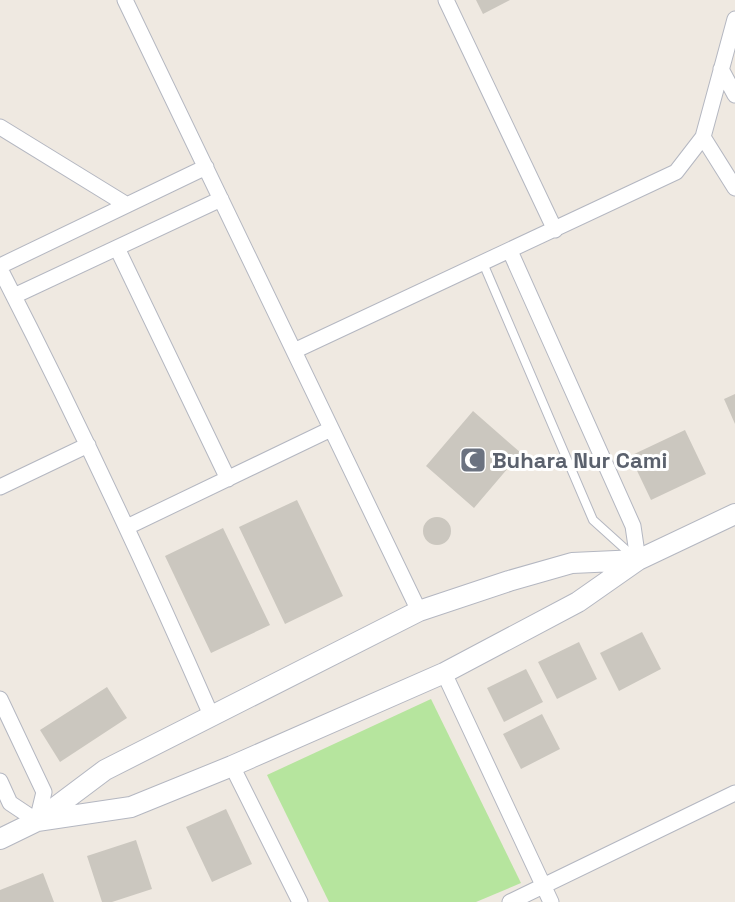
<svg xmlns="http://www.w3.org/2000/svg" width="735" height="902" viewBox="0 0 735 902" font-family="'Space Grotesk',sans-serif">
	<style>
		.green { fill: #b6e59e }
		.building { fill: #cbc7bf }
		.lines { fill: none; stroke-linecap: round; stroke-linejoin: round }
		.service-casing { stroke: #b4b7c1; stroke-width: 10 }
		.minor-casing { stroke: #b4b7c1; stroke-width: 17 }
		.tertiary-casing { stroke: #b4b7c1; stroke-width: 22 }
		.service { stroke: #fff; stroke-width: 8 }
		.minor { stroke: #fff; stroke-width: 15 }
		.tertiary { stroke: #fff; stroke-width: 20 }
		.labels { text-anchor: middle; stroke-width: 6; stroke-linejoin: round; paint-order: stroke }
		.worship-label { font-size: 22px; font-weight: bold; fill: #5b616d; stroke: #fff; text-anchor: start }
	</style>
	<rect width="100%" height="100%" fill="#efe9e1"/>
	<path class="green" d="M431,699L521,883L476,902H329L267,775Z"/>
	<path class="building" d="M476,0H510L483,14Z
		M735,394V424L724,399Z
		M473,411L521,453L474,508L426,466Z
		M685,430L706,474L651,500L630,456Z
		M297,500L343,596L285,624L239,527Z
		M423 531a14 14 0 1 1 28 0a14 14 0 1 1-28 0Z
		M223,528L270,625L211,653L165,556Z
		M642,632L661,669L619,691L600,653Z
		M579,642L597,679L557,699L538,662Z
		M526,669L543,702L504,722L487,688Z
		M107,687L127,718L60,762L40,730Z
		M542,714L560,749L521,769L503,734Z
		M226,809L252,864L212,882L186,827Z
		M136,840L152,889L112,902H102L87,856Z
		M43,873L54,902H0V890Z"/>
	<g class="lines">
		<defs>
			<path id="service" d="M483,263L593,520L634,557"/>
			<path id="minor" d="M125,0L419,611
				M446,0L555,230
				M721,69L735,95
				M0,127L127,205
				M703,137L735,188
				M117,248L228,479
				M510,251L633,526L638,560
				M0,266L206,167
				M0,269C75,415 145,564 211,715
				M14,296L221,199
				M294,351L676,172L703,137L735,19
				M0,487L88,445
				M127,527L331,429
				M444,673L551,902
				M0,699L44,792L37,821L10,803L0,781
				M232,766L300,902
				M510,902L735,793"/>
			<path id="tertiary" d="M37,821L131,807L232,766L444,673L578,602L638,560L735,514
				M0,839L37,821L105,770L419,611L509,581L572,563L638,560"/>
		</defs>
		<use href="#service" class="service-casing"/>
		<use href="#minor" class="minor-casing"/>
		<use href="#tertiary" class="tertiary-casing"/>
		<use href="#service" class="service"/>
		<use href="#minor" class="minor"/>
		<use href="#tertiary" class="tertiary"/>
	</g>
	<defs>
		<symbol id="mosque-square" viewBox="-11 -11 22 22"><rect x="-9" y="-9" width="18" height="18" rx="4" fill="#6b7280" stroke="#fff"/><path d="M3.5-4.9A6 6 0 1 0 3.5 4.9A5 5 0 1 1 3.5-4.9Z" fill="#fff"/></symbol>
	</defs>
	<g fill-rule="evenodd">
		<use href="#mosque-square" x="458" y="445" width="30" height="30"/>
	</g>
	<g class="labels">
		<g class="worship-label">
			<text x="492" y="468">Buhara Nur Cami</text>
		</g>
	</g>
</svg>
